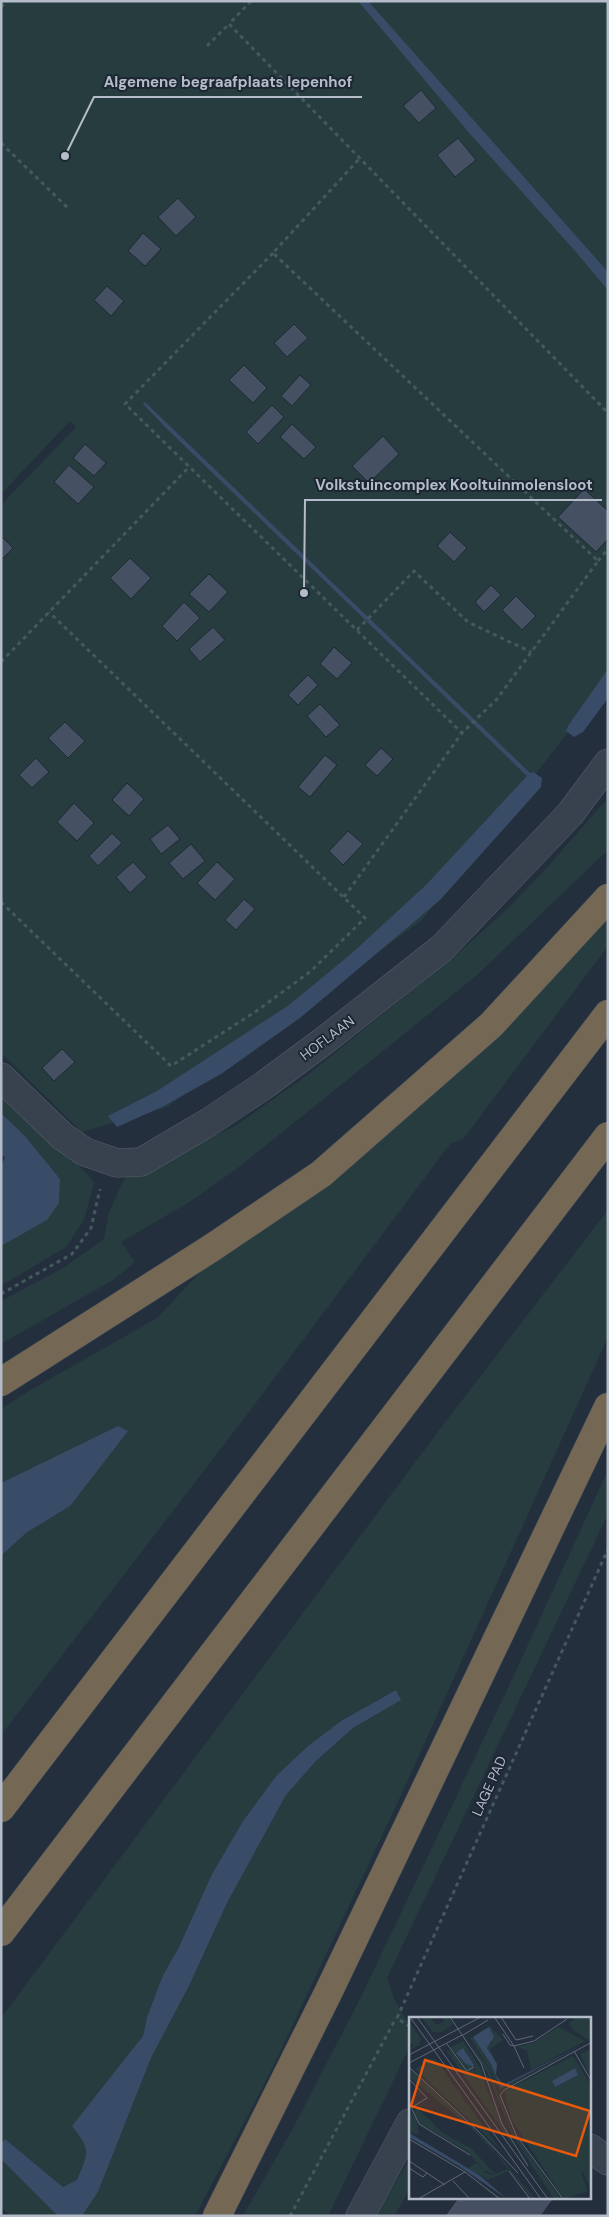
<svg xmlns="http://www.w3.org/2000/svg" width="609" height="2217" viewBox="0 0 609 2217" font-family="'DM Sans',sans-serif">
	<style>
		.green { fill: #263c3f }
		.water { fill: #394c67 }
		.building { fill: #455162; stroke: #1f2835 }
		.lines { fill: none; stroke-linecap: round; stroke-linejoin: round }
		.minor-casing { stroke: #565f6c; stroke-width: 29 }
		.motorway-casing { stroke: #434c59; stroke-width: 29 }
		.path { stroke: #44595c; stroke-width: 3; stroke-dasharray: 4 4; stroke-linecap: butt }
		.minor { stroke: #38414e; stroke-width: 28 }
		.motorway { stroke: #746855; stroke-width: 28 }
		.labels { text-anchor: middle; stroke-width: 4; stroke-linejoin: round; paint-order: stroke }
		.street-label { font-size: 14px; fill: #b4bcc9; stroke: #1d2633 }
		.inset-road { fill: none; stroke: #5e6776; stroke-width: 1 }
		.view { fill: #e8590c; fill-opacity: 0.15; stroke: #e8590c; stroke-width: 2.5 }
		.inset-edge { fill: none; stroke: #b4bcc9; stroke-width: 2.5 }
		.leader { fill: none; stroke: #b4bcc9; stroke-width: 2 }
		.callout-dot { fill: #b4bcc9; stroke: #1d2633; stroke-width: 2 }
		.callout-label { font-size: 15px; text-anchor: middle; font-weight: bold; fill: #b4bcc9; stroke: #1d2633; stroke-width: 4; stroke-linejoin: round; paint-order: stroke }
	</style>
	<rect width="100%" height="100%" fill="#242f3e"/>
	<path class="green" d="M1,1H608V681L422,920L167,1107L82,1132L1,1053V505L76,427L70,421L1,494Z
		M608,798V850L476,976L305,1114L235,1170L188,1203L121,1242L135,1262L113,1280L1,1344V1301L63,1268L104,1239L108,1215L123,1181L128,1175L167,1160L237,1125L309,1074L456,955L504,912L543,872Z
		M608,914V946L464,1138L450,1144L246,1416L1,1735V1556L26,1533L70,1506L118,1426L1,1483V1409L27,1392L157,1318L206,1266Z
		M1,1089L90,1177L94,1183L84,1220L66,1247L1,1286V1246L59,1203L60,1179L25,1136L1,1113Z
		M608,1210V1337L397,1804L270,2073L195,2216H82L98,2192L151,2058L189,1986L227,1903L286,1795L316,1761L353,1728L400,1700L396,1690L341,1721L308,1746L277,1775L243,1821L212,1874L178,1949L163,1975L147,2017L143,2036L128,2057L84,2141L88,2152L77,2180L63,2187L5,2139L1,2143V2018L443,1425Z
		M608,1470V1514L387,1978L395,2001L410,2026V2046L328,2216H243L292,2130L361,1997L515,1673Z
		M410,2158V2189L394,2216H375Z
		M1,2159L58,2216H10L1,2206Z"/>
	<path class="water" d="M358,1H368L608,272V290L575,251L471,135Z
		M145,402L530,773L533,772L542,778L541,787L440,900L300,1018L221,1074L164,1106L117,1127L108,1116L157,1091L289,1005L351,954L427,884L527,776L167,429L143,404Z
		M608,669V698L583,732L574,737L566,731L568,726Z
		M1,1113L25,1136L60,1179L59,1203L47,1220L1,1246V1164L5,1158L1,1154Z
		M118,1426L128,1431L70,1506L26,1533L1,1556V1483Z
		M396,1690L401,1700L353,1728L316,1761L286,1795L227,1903L189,1986L151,2058L98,2192L82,2216H58L1,2159V2143L5,2139L63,2187L77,2180C88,2152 92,2151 72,2126L143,2036L147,2017L163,1975L178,1949L212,1874L243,1821L277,1775L308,1746L341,1721Z"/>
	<path class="building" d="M421,90L436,108L419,123L403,106Z
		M458,138L476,160L455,177L437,155Z
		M178,198L196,217L176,236L158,217Z
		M143,233L161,249L145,266L128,251Z
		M107,286L124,301L111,316L94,300Z
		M294,324L308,338L287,357L274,343Z
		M244,365L267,388L253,403L229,380Z
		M300,375L311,385L292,406L281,396Z
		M272,405L284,417L258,444L246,432Z
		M292,424L316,447L304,459L280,437Z
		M383,436L399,454L369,483L352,466Z
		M85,444L106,463L94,476L73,458Z
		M69,465L94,487L78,504L54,482Z
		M584,489L608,511V539L596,552L558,517Z
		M450,532L467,548L454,562L437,546Z
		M1,536L13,548L1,560Z
		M130,558L151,578L131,599L110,578Z
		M209,574L228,592L209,612L189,594Z
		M491,585L501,595L484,612L475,602Z
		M516,596L536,616L522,630L502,610Z
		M184,602L200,618L177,641L162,626Z
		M213,627L225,640L200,662L189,649Z
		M334,647L352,663L337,679L320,664Z
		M308,675L318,685L298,705L288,695Z
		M320,704L340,725L326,737L307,716Z
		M65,722L85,741L68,758L48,738Z
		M381,748L393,759L377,776L365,765Z
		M325,755L337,765L310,797L298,787Z
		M36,758L49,772L32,788L19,775Z
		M127,783L144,799L129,816L112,800Z
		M74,803L94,823L77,841L57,822Z
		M168,825L180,839L161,854L150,839Z
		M348,831L363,844L343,865L329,851Z
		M112,833L122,843L98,866L89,856Z
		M191,844L205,861L183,879L169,863Z
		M133,862L147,877L130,893L116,877Z
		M217,862L235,879L215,900L197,883Z
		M244,899L255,909L236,930L225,920Z
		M62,1049L75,1062L54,1081L42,1068Z
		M458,2198H554L541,2216H445Z"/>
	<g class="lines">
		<defs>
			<path id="minor" d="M1,1077L62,1136L85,1152L117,1163L141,1162L209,1122L263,1086L325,1040L442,948L570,814L608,763
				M590,2148L608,2161
				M360,2216L410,2123"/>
			<path id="motorway" d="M1,1382L213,1247L321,1174L491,1025L608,898
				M1,1808L608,1014
				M1,1932L608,1136
				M217,2216L328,1993L608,1407"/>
		</defs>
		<use href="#minor" class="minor-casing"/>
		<use href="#motorway" class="motorway-casing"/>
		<path class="path" d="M251,1L229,24L608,413
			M1,7L7,1
			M207,46L229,24
			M1,143L69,209
			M273,253L125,404L462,733
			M1,424H2
			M598,561L608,549
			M357,630L414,571L468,622L531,652
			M1,662L190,466
			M344,897L462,733L497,699L598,561L273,253L360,158
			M1,902L171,1066L258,1010L311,971L365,918L49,612
			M1,1294L72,1254L91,1228L100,1189
			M410,2027L397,2018L608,1549
			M290,2216L396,2018"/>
		<use href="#minor" class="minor"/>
		<use href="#motorway" class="motorway"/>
	</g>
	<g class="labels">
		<g class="street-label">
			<text transform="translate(327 1038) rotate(-37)" y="5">HOFLAAN</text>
			<text transform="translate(489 1786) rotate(-66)" y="5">LAGE PAD</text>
		</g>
	</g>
	<g transform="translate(409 2017)">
		<rect width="182" height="182" fill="#242f3e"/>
		<path d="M12,0H20L28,8L35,4V0H39L44,7L33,15H24ZM168,0H182V20L179,23L164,13L160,6ZM0,4L12,22L10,28L0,33L5,27H0ZM81,9L94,23L81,32L88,47L78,31L84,25L64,20L82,47L92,71L178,27L90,74L81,52L61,21ZM149,10L176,24L122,53L118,34L109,30L126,25ZM58,21L80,52L103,114L152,182H145L104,120L78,55ZM54,24L72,53L79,76L106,131L37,33L42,34L59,55L65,51L67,65L66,49L57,35L54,31L64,50L60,54L41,30ZM179,33L182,36L180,44L182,62L171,37ZM164,39L182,68V173L174,154L172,156L179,174L155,182L103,104L95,74ZM166,51L169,58L146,70L143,64ZM21,42L27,43L91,132L6,52ZM0,51L75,121L126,182H123L88,138L65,114L0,60ZM8,91L35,117L62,131L85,156L96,152L84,157L75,153L76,156L84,158L98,152L99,154L79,163L59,151L67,146L74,153L59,135L10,106L5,95ZM2,95L7,102L10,118L0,115Z" fill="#263c3f" fill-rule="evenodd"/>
		<path d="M80,10L85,20L78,31L88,47L87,58L94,68L177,26L92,71L82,47L64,20ZM54,31L65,48L64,50L56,46L47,36ZM166,51L169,58L146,70L143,64ZM0,116L70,158L98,182L50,149L0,120Z" fill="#394c67"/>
		<path class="inset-road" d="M1,0L132,182M8,0L139,182M41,0L72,46L93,107L119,149M92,0L107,23L124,19M86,1L105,29L115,51M49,12L72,0M94,17L101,28L105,29M54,18L79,3M38,27L58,54L65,50M105,29L125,24L158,2M165,34L183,65M0,38L49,12M0,46L53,18M0,50L70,115L109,156M0,62L18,81L0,92M3,92L10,107L61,138M0,122L56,155L91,182M0,144L36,168M0,151L14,160L18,156M100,154L121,182M44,164L61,182M9,182L56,155M154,182L107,118L91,78L95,73L183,25"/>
		<path class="view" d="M16,43L181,94L167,139L2,89Z"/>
		<rect width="182" height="182" class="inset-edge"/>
	</g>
	<path class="leader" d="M65 156L94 97H362M304 593L305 500H602"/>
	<g class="callout-dot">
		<circle cx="65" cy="156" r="5"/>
		<circle cx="304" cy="593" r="5"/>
	</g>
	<g class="callout-label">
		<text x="228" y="87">Algemene begraafplaats Iepenhof</text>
		<text x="454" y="490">Volkstuincomplex Kooltuinmolensloot</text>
	</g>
	<rect width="609" height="2217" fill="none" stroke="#b4bcc9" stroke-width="5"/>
</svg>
